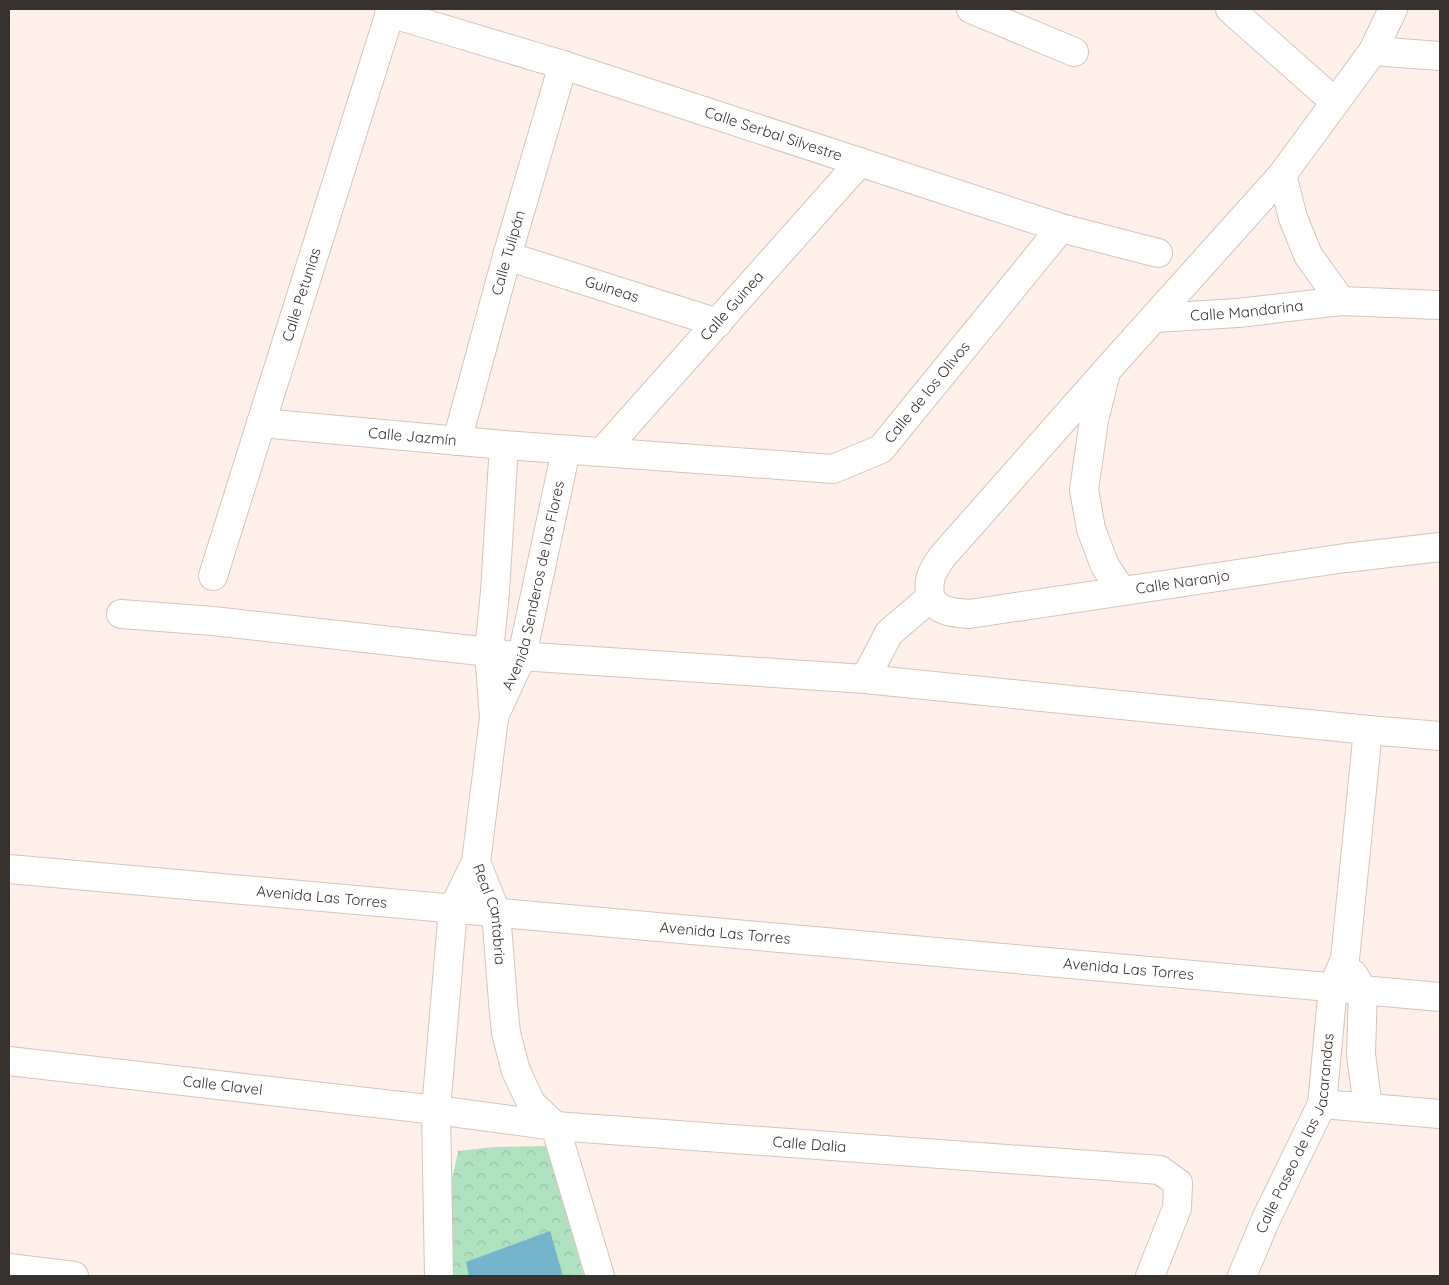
<svg xmlns="http://www.w3.org/2000/svg" width="1449" height="1285" viewBox="0 0 1449 1285" font-family="Quicksand,sans-serif">
	<style>
		.park { fill: url(#park-crowns) }
		.water { fill: #75b5cb }
		.lines { fill: none; stroke-linecap: round; stroke-linejoin: round }
		.minor-casing { stroke: #d4c4ba; stroke-width: 30 }
		.minor { stroke: #fff; stroke-width: 28 }
		.labels { text-anchor: middle; stroke-width: 4; stroke-linejoin: round; paint-order: stroke }
		.street-label { font-size: 15px; fill: #38322e; stroke: #fff }
	</style>
	<defs>
		<pattern id="park-crowns" width="20" height="18" patternUnits="userSpaceOnUse" patternTransform="scale(1.25)"><rect width="20" height="18" fill="#b0e2bf"/><path d="M2 6a3 3 0 1 1 6 0M12 15a3 3 0 1 1 6 0" fill="none" stroke="#98c2a4"/></pattern>
	</defs>
	<rect width="100%" height="100%" fill="#fff1e9"/>
	<path class="park" d="M549,1146L584,1276H445V1214L458,1151L493,1147Z"/>
	<path class="water" d="M550,1231L563,1276H469L466,1262Z"/>
	<g class="lines">
		<defs>
			<g id="minor">
				<path d="M971,9L1074,52"/>
				<path d="M1230,9L1335,102"/>
				<path id="s1" d="M390,13L563,65L1061,228L1158,253"/>
				<path d="M1373,51L1440,56"/>
				<path d="M1282,175L1293,218L1308,255L1341,301"/>
				<path id="s2" d="M507,256L718,323"/>
				<path id="s3" d="M1155,318L1238,313L1341,301L1440,305"/>
				<path d="M1105,376L1094,420L1084,490L1091,529L1105,566L1122,591"/>
				<path id="s4" d="M261,423L504,445L833,469L881,449L1061,228"/>
				<path id="s5" d="M457,441L507,256L563,65"/>
				<path id="s6" d="M603,451L860,162"/>
				<path id="s7" d="M213,576L390,13L389,9"/>
				<path d="M930,598C928,578 931,573 942,557L1107,370L1282,175L1373,51L1393,9"/>
				<path id="s8" d="M930,598C940,613 953,612 969,614L1345,558L1440,547"/>
				<path d="M121,614L213,621L489,652L505,655L865,679L1368,730L1440,736"/>
				<path d="M865,679L889,633L930,598"/>
				<path id="s9" d="M495,714L522,656L566,450"/>
				<path id="s10" d="M476,862L496,912L503,1002L506,1033L516,1071L531,1103L555,1126L600,1276"/>
				<path id="s11" d="M9,869L1440,997"/>
				<path d="M1353,974L1363,990L1361,1054L1368,1108"/>
				<path id="s12" d="M9,1061L436,1110L555,1126L1160,1170L1178,1183L1177,1208L1150,1276"/>
				<path d="M1322,1104L1440,1114"/>
				<path d="M9,1268L74,1276"/>
				<path d="M439,1276L436,1110L453,909L476,862L494,718L489,652L495,592L504,445"/>
				<path id="s13" d="M1242,1276L1266,1219L1322,1104L1333,987L1345,959L1368,730"/>
			</g>
		</defs>
		<use href="#minor" class="minor-casing"/>
		<use href="#minor" class="minor"/>
	</g>
	<g class="labels">
		<g class="street-label">
			<text dy="5" stroke="none"><textPath href="#s1" startOffset="402">Calle Serbal Silvestre</textPath></text>
			<text dy="5" stroke="none"><textPath href="#s5" startOffset="195">Calle Tulipán</textPath></text>
			<text dy="5" stroke="none"><textPath href="#s2" startOffset="110">Guineas</textPath></text>
			<text dy="5" stroke="none"><textPath href="#s7" startOffset="295">Calle Petunias</textPath></text>
			<text dy="5" stroke="none"><textPath href="#s6" startOffset="194">Calle Guinea</textPath></text>
			<text dy="5" stroke="none"><textPath href="#s3" startOffset="92">Calle Mandarina</textPath></text>
			<text dy="5" stroke="none"><textPath href="#s4" startOffset="699">Calle de los Olivos</textPath></text>
			<text dy="5" stroke="none"><textPath href="#s4" startOffset="152">Calle Jazmín</textPath></text>
			<text dy="5" stroke="none"><textPath href="#s8" startOffset="260">Calle Naranjo</textPath></text>
			<text dy="5" stroke="none"><textPath href="#s9" startOffset="135">Avenida Senderos de las Flores</textPath></text>
			<text dy="5" stroke="none"><textPath href="#s11" startOffset="314">Avenida Las Torres</textPath></text>
			<text dy="5" stroke="none"><textPath href="#s10" startOffset="55">Real Cantabria</textPath></text>
			<text dy="5" stroke="none"><textPath href="#s11" startOffset="719">Avenida Las Torres</textPath></text>
			<text dy="5" stroke="none"><textPath href="#s11" startOffset="1124">Avenida Las Torres</textPath></text>
			<text dy="5" stroke="none"><textPath href="#s12" startOffset="215">Calle Clavel</textPath></text>
			<text dy="5" stroke="none"><textPath href="#s13" startOffset="154">Calle Paseo de las Jacarandas</textPath></text>
			<text dy="5" stroke="none"><textPath href="#s12" startOffset="805">Calle Dalia</textPath></text>
		</g>
	</g>
	<rect width="1449" height="1285" fill="none" stroke="#38322e" stroke-width="20"/>
</svg>
